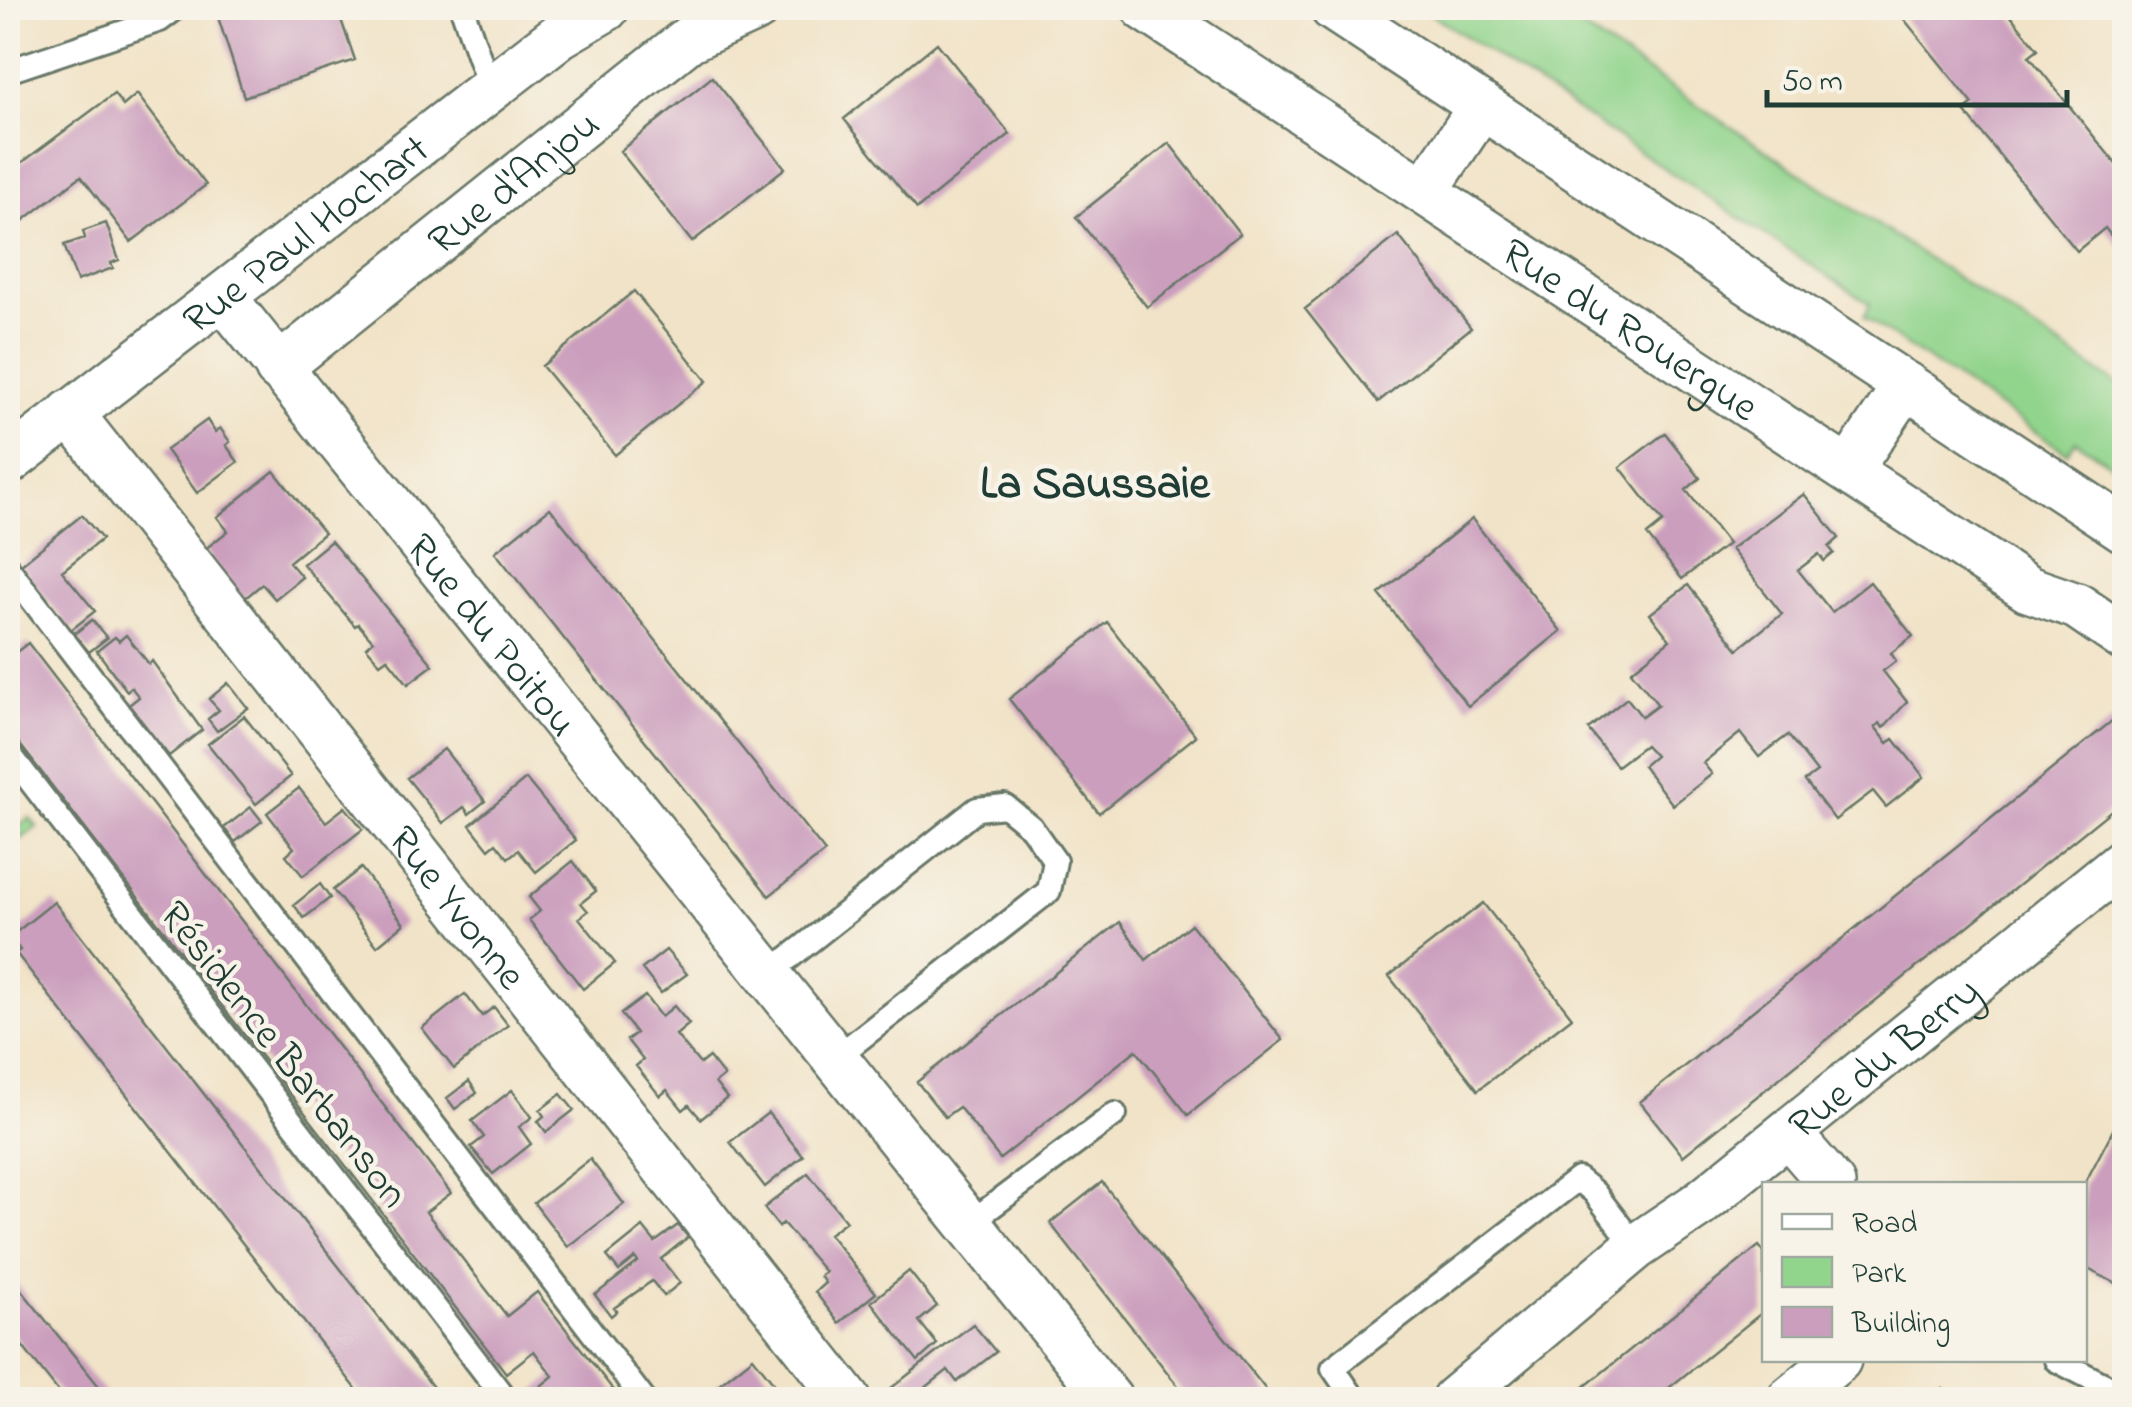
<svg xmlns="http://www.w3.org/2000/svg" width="2132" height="1407" viewBox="0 0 2132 1407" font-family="'Indie Flower',sans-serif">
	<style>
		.green { fill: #91d48c; stroke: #588860; stroke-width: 2.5 }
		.building { fill: #cb9ebd }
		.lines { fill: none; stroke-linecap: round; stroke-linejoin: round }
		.service-casing { stroke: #687767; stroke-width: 28 }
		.minor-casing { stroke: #687767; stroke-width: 50 }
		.service { stroke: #fff; stroke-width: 22 }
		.minor { stroke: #fff; stroke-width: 45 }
		.labels { text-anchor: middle; stroke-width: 9; stroke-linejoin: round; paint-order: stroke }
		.street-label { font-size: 42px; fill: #1f3d34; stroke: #f7f3e8 }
		.neighbourhood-label { font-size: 45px; font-weight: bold; fill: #1f3d34; stroke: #f7f3e8 }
	</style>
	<rect width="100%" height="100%" fill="#f7f3e8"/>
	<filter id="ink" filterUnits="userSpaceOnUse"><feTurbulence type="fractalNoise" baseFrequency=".01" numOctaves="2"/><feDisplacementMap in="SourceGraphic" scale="20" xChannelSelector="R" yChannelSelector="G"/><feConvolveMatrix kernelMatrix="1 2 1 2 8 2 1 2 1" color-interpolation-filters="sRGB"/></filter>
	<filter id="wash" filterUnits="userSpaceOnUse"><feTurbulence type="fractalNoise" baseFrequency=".0048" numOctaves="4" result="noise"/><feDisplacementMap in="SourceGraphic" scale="40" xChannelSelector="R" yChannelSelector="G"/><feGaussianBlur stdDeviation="2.25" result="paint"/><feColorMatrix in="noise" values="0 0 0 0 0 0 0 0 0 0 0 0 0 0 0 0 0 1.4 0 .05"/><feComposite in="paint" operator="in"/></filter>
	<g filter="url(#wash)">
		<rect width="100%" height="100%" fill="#f1e3c7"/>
		<path class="green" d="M1422,8H1552L2124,389V473L2076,441L2067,453L1864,317L1870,304Z
			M30,818L37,827L8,849V834Z"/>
		<g id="blocks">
			<path class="building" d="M215,8H337L355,60L244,97Z
				M1895,8H2004L2038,49L2029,56L2124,174V252L2105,228L2077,251L1964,111L1973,104Z
				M937,43L1010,134L917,209L844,119Z
				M712,77L785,168L692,242L620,151Z
				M114,94L123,106L137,94L206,185L131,242L81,176L11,230L8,225V173Z
				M1169,143L1240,234L1147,307L1076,217Z
				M106,223L119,260L111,263L113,268L77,281L64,245L85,238L83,231Z
				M1398,235L1471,328L1378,402L1305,309Z
				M634,291L707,381L615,455L542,366Z
				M207,420L215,432L220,428L230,442L226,445L238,462L197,493L166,450Z
				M1665,433L1700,478L1686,490L1728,544L1682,579L1647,535L1663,522L1620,467Z
				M274,471L324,533L289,562L302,577L275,599L262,584L243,600L204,550L228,531L217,517Z
				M1804,494L1839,538L1829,547L1834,553L1824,561L1819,554L1798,570L1832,612L1870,582L1913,636L1891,653L1896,661L1883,671L1907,702L1883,728L1880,723L1875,727L1888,743L1894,739L1924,777L1886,807L1873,791L1835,820L1805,781L1817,772L1788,735L1759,757L1740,733L1703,763L1712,774L1673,805L1643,766L1655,756L1645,745L1617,766L1588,729L1627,698L1642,717L1658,705L1631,671L1670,640L1650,614L1688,585L1738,649L1782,614L1731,549Z
				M550,508L825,852L769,896L495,552Z
				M82,515L102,539L62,571L95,611L71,630L20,565Z
				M1472,519L1561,631L1468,706L1379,594Z
				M331,541L433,665L408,684L387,658L380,663L366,647L373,641L358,624L355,626L303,564Z
				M92,620L107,638L89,652L74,634Z
				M1107,622L1196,736L1099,813L1009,699Z
				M126,635L149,664L152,661L202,730L169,756L129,705L139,697L131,687L127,691L97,651L115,637L119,641Z
				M28,643L451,1193L426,1212L507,1316L537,1292L621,1400H524L553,1376L534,1351L506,1373L8,729V655L10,657Z
				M228,683L248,708L217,731L208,719L219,710L209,699Z
				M244,716L291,776L256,804L208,744Z
				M2118,716L2124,725V800L1683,1156L1640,1102Z
				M444,749L485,801L469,814L464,807L443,823L407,778Z
				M526,779L576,840L536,872L518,850L508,858L496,843L489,849L470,825Z
				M299,788L326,822L345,807L363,829L303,876L286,855L294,848L267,813Z
				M251,807L262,821L235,842L224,828Z
				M573,861L596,891L581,903L588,911L579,918L615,963L583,989L529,920L540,911L529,897Z
				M361,868L404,924L377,946L333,890Z
				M320,884L330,898L304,918L294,905Z
				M54,902L443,1400H365L16,953L20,950L10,937Z
				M1483,903L1572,1017L1478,1090L1389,976Z
				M1120,922L1146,960L1191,924L1283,1040L1188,1115L1136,1050L1000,1159L959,1107L945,1117L917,1082Z
				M666,950L687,974L661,993L642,969Z
				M465,994L482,1016L494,1007L508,1025L454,1069L422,1028Z
				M645,996L661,1017L674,1006L689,1024L676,1035L700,1064L709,1057L724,1076L715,1083L727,1098L701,1119L689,1105L683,1110L667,1090L660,1096L636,1066L643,1060L627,1040L636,1033L621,1014Z
				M469,1081L477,1093L455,1109L447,1098Z
				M512,1090L532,1117L519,1127L531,1144L493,1174L471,1147L484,1137L472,1121Z
				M561,1094L574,1110L546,1132L538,1121L544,1116L540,1110Z
				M2124,1109V1285L2123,1287L2084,1267V1185Z
				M768,1113L803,1156L765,1187L730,1142Z
				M590,1159L624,1204L568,1247L534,1203Z
				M808,1173L846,1221L829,1234L876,1293L839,1323L815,1292L825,1283L820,1276L825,1272L783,1223L779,1227L764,1208Z
				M1102,1182L1274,1400H1189L1050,1223Z
				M678,1225L688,1237L661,1259L680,1283L664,1296L652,1281L614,1308L617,1311L611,1316L595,1295L638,1262L635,1258L619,1271L607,1256L643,1227L655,1242Z
				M1759,1246L1764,1252V1311L1654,1400H1568Z
				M909,1271L937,1306L919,1321L937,1344L918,1361L871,1302Z
				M10,1276L110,1400H65L8,1328V1278Z
				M973,1324L996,1352L957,1382L948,1370L910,1400H899L890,1389Z
				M753,1357L787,1400H713L708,1393Z
				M1943,1389L1962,1400H1938Z"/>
		</g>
	</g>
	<g filter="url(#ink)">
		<use href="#blocks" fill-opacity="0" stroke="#687767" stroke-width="2.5"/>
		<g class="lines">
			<defs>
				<path id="service" d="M462,8L490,89
					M8,71L160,20L176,8
					M8,568L644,1400
					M8,752L506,1400
					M765,973L790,957L977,809L1005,806L1031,827L1055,861L1049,891L834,1059
					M967,1225L1115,1114
					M2056,1360L2124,1395
					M1355,1400L1333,1368L1578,1179L1594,1192L1636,1247"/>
				<g id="minor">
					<path id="s1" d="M1145,8L2028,589L2077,606L2124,638"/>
					<path d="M1333,8L2124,529"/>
					<path d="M1425,191L1482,106"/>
					<path id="s2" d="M223,297L1110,1400"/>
					<path id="s3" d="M278,368L689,39L757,8"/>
					<path id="s4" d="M70,413L848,1400"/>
					<path id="s5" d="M8,462L560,35L606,8"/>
					<path d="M1849,470L1906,385"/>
					<path d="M1788,1133L1832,1184"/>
					<path id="s6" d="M1454,1400L1636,1247L1698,1205L2124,861"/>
					<path d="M1789,1400L1838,1360"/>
				</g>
			</defs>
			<use href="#service" class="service-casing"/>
			<use href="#minor" class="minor-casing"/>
			<use href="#service" class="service"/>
			<use href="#minor" class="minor"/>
		</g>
	</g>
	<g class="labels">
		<g class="street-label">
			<text dy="15" stroke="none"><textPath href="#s3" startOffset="300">Rue d'Anjou</textPath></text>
			<text dy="15" stroke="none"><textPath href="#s5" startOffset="375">Rue Paul Hochart</textPath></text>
			<text dy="15" stroke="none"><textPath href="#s1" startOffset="582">Rue du Rouergue</textPath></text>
			<text dy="15" stroke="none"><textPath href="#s2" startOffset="432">Rue du Poitou</textPath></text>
			<text dy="15" stroke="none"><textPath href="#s4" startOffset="628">Rue Yvonne</textPath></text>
			<text transform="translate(286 1053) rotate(52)" y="15">Résidence Barbanson</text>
			<text dy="15" stroke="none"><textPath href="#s6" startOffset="550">Rue du Berry</textPath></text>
		</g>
		<g class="neighbourhood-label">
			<text x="1095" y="497">La Saussaie</text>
		</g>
	</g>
	<rect width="2132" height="1407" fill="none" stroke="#f7f3e8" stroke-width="40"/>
	<rect x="1762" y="1182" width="325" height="180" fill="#f7f3e8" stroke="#a1aaa0" stroke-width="2.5"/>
	<rect x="1782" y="1214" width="50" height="15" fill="#ffffff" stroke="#a1aaa0" stroke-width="2.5"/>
	<text x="1852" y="1232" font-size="30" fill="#1f3d34">Road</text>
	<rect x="1782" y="1257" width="50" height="30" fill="#91d48c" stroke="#a1aaa0" stroke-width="2.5"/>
	<text x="1852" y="1282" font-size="30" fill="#1f3d34">Park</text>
	<rect x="1782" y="1307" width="50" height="30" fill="#cb9ebd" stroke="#a1aaa0" stroke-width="2.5"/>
	<text x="1852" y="1332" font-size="30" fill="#1f3d34">Building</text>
	<path d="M1767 90v15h300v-15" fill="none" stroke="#1f3d34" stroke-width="5"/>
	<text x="1782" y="90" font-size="30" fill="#1f3d34" stroke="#f7f3e8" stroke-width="8" paint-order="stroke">50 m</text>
</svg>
